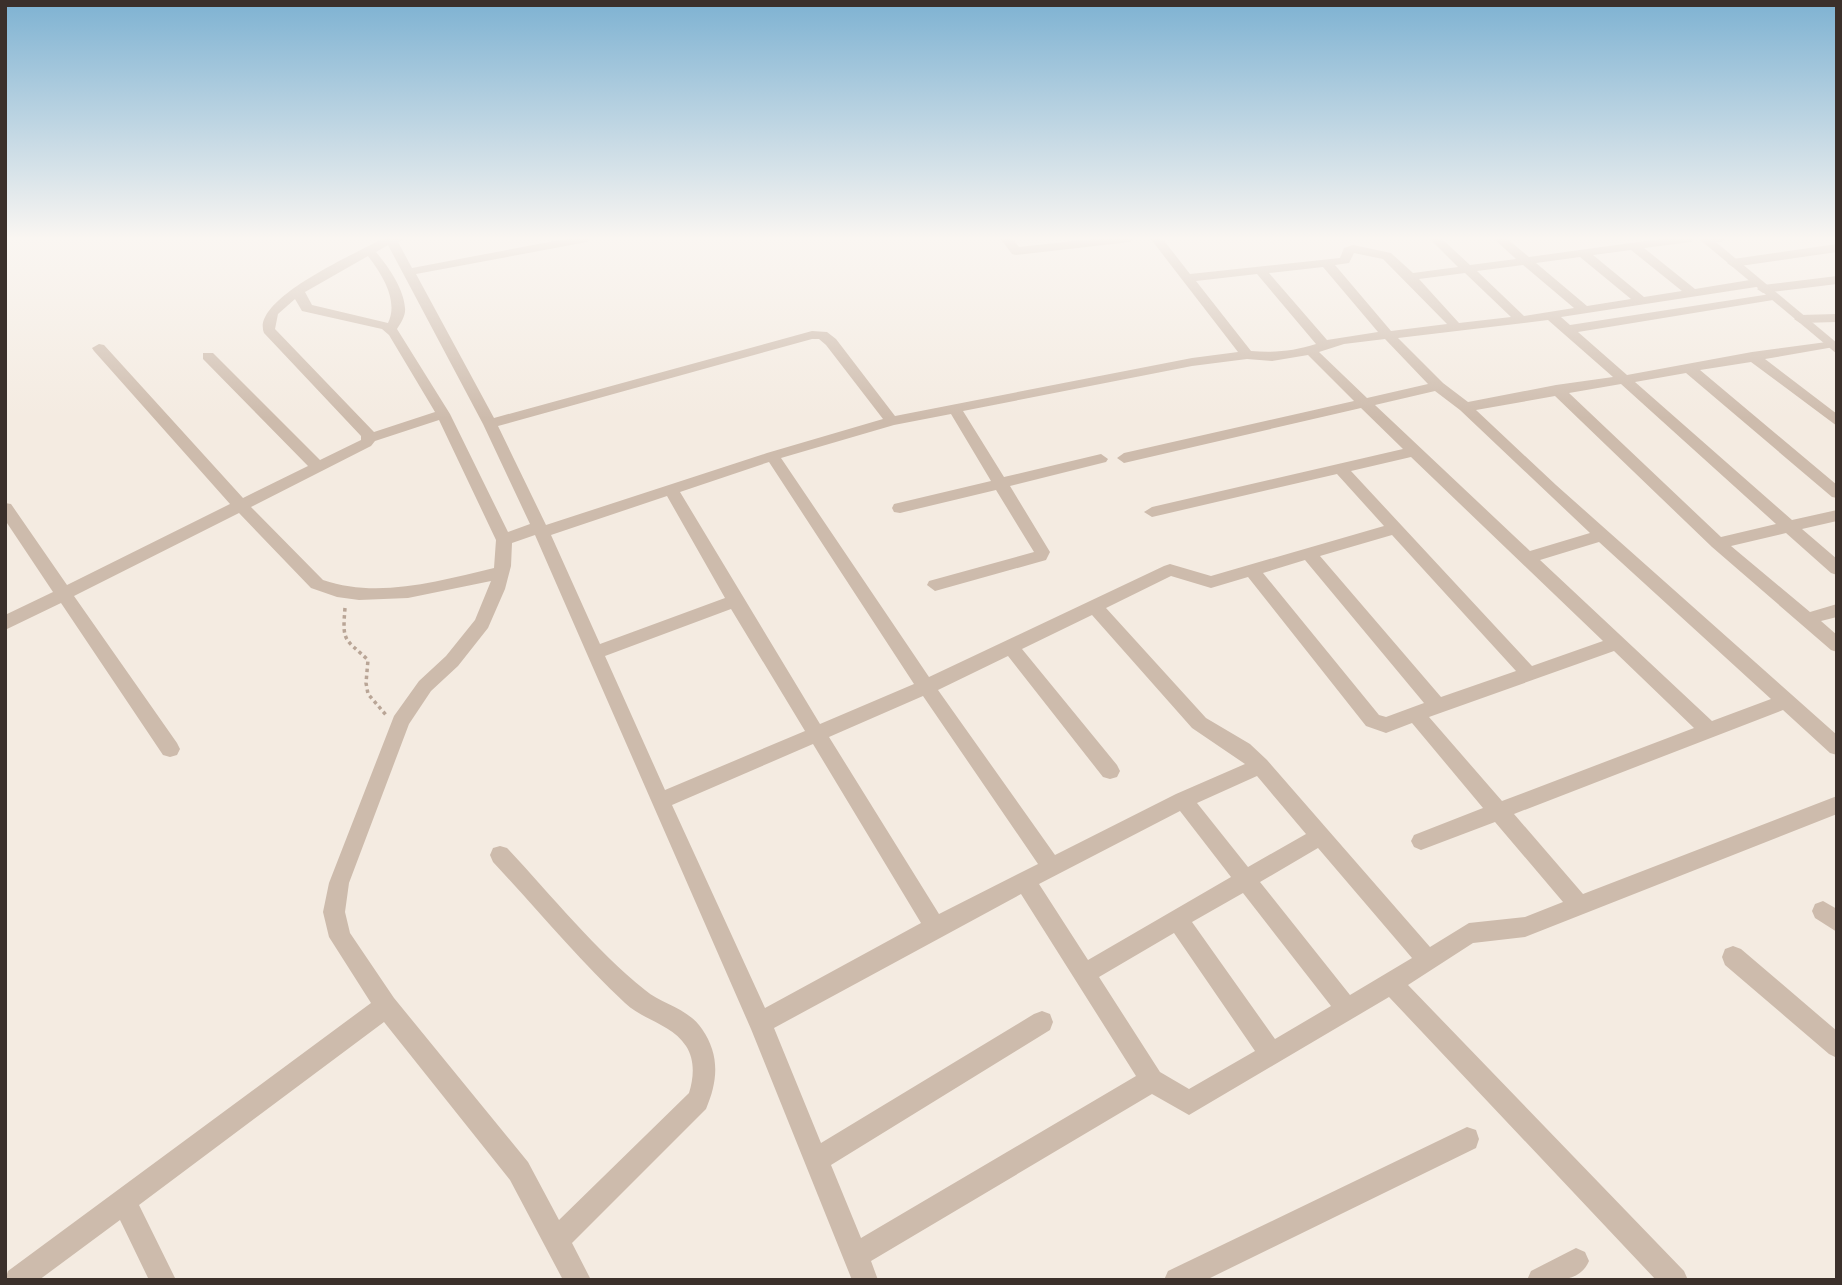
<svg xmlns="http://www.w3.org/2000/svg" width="1842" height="1285" viewBox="0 0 1842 1285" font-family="'Asap Condensed',sans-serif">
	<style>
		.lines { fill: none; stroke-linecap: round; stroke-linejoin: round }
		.path { stroke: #b9a596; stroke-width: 3.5; stroke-dasharray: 3.5 3.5; stroke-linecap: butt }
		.minor { fill: #cdbbac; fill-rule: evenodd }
		.tertiary { fill: #cdbbac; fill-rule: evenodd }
	</style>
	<rect width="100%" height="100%" fill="#f4ebe1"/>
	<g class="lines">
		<path class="path" d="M345,608C342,643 345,638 368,660L366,683L368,694L386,715"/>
		<path class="minor" d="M384,238H405L398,242L412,268L570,238H593L587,242L416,274L494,418L812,331L827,332L836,339L895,416L1192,358L1238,352L1150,238H1162L1190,274L1340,258L1344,248L1353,245L1391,253L1413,273L1458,267L1429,238H1441L1470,265L1516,259L1493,238H1506L1529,257L1667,238H1697L1691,242L1644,248L1695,289L1756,279L1762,283L1756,287L1561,317L1570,325L1777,293V299L1773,300L1578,332L1627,375L1752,352L1834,341V347L1765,359L1837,414V426L1751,362L1700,370L1837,485V498L1832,497L1686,373L1635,382L1792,520L1837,510V521L1802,529L1837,559V575L1831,573L1786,533L1731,546L1810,612L1837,604V617L1821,621L1837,635V652L1831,650L1712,547L1555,396L1476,410L1556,485L1837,735V755L1830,753L1783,710L1514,814L1583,894L1837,796V814L1525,937L1473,943L1408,985L1684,1271L1688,1280H1656L1389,997L1189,1115L1152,1094L871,1261L878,1280H852L751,1029L535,535L512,543L511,566L505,589L488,628L458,666L431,691L409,724L349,883L345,912L350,933L394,998L528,1162L559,1220L689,1093C694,1077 695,1060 686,1046C672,1024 644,1021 625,1003C578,959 537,909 493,862L490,855L493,848L500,846L507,848C552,896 594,949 645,990C663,1005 688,1008 702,1029C720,1055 718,1081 706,1109L572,1243L591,1280H563L510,1180L384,1022L139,1205L176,1280H149L120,1220L39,1280H5L8,1271L371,1003L329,937L323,912L329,883L394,716L419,681L446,656L475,620L491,581L408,598L359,600L337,597L311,588L239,513L74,596L177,743L180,749L177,755L170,757L163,755L61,603L5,630V615L53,592L5,520V503L11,504L67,585L230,504L94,351L92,348L99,344L104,345L243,498L308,466L203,359V353H213L320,460L361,440V436L264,333C250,299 359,252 384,238ZM388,245L483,424L530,524L508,532L450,414L397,329C401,323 406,315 405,308C404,289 388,266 376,252ZM1631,250L1682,291L1644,297L1593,255ZM1354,253L1383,259L1447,324L1391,331L1335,265L1349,263ZM368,256C382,274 399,301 388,323L312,305L305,292ZM1580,257L1631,299L1587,306L1536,263ZM1523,265L1574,308L1524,316L1477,271ZM1323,267L1378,332L1327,340L1269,273ZM1465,273L1511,317L1459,323L1419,279ZM1257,274L1316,344C1294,351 1274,353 1251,351L1196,281ZM295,299L302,311L382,329L389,335L435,412L374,432L275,329L278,314ZM1548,320L1613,377L1556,385L1468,402L1443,383L1398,338ZM812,339H819L826,345L883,419L767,453L546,525L498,426ZM1385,339L1428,384L1367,398L1319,352L1344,344ZM1308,355L1354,401L1124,453L1117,458L1124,463L1361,408L1403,449L1152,507L1144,512L1152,517L1337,474L1384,526L1211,576L1170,564L1164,566L929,677L781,458L894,425L951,414L991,481L894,504L892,508L894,512L900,513L996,490L1034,552L929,581L927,585L935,591L1046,560L1050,552L1010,486L1106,462L1108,459L1101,454L1004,477L963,411L1192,366L1247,359L1272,361ZM1621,384L1776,524L1721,537L1569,393ZM1435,391L1460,410L1590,533L1530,551L1375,405ZM439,420L496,540L494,568C439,581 378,599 323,580L251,507L371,446L375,441ZM1411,457L1603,641L1532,666L1351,471ZM769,462L914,684L820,724L680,492ZM667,496L725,598L600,644L551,535ZM1392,535L1516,671L1441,697L1320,556ZM1599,542L1771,699L1712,721L1540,560ZM1305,560L1424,703L1386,717L1379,715L1263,573ZM1171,576L1211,588L1248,577L1366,726L1386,733L1412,723L1483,808L1414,835L1411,841L1414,847L1421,850L1495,822L1563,902L1525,917L1469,923L1430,947L1267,760L1250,744L1206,718L1106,608ZM731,609L805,731L665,790L605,656ZM1092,615L1192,728L1245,764L1176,794L1055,855L938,690L1008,656L1103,777L1110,779L1117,777L1120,771L1117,765L1022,649ZM1614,651L1694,728L1502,801L1429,717ZM923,696L1038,864L939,914L829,737ZM813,744L921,923L765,1008L672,805ZM1257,776L1306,834L1248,867L1197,803ZM1180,811L1231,877L1088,960L1039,884ZM1318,848L1412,958L1350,995L1260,882ZM1243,893L1331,1006L1275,1039L1192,922ZM1021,894L1136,1076L861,1238L831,1165L1050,1030L1053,1022L1050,1014L1042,1011L1034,1014L821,1143L774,1028ZM1174,933L1255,1051L1189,1089L1160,1072L1099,977Z
			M1000,238H1012L1019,247L1101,238H1136L1130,242L1016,255L1012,254Z
			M1703,238H1727L1721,242H1703Z
			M1837,244V252L1733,267L1727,263L1733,259Z
			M1837,276V284L1763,293L1757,289L1763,285Z
			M1837,314V322L1800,323L1794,319L1800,315Z
			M1823,901L1837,909V932L1815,918L1812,911L1815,904Z
			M1733,946L1741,949L1837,1031V1058L1829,1054L1725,965L1722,957L1725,949Z
			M1467,1127L1476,1130L1479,1139L1476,1148L1206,1280H1164L1168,1271Z
			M1576,1248L1585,1252L1589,1261C1579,1285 1549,1280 1527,1280L1531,1271Z"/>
		<path class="tertiary" d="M1698,238H1711L1837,343V354Z"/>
	</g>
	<linearGradient id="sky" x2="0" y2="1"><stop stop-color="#7eb2d2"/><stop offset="0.57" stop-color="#faf6f2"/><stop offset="1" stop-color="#faf6f2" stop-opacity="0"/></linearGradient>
	<rect width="1842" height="418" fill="url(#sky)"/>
	<rect width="1842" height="1285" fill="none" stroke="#3b302b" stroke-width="14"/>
</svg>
